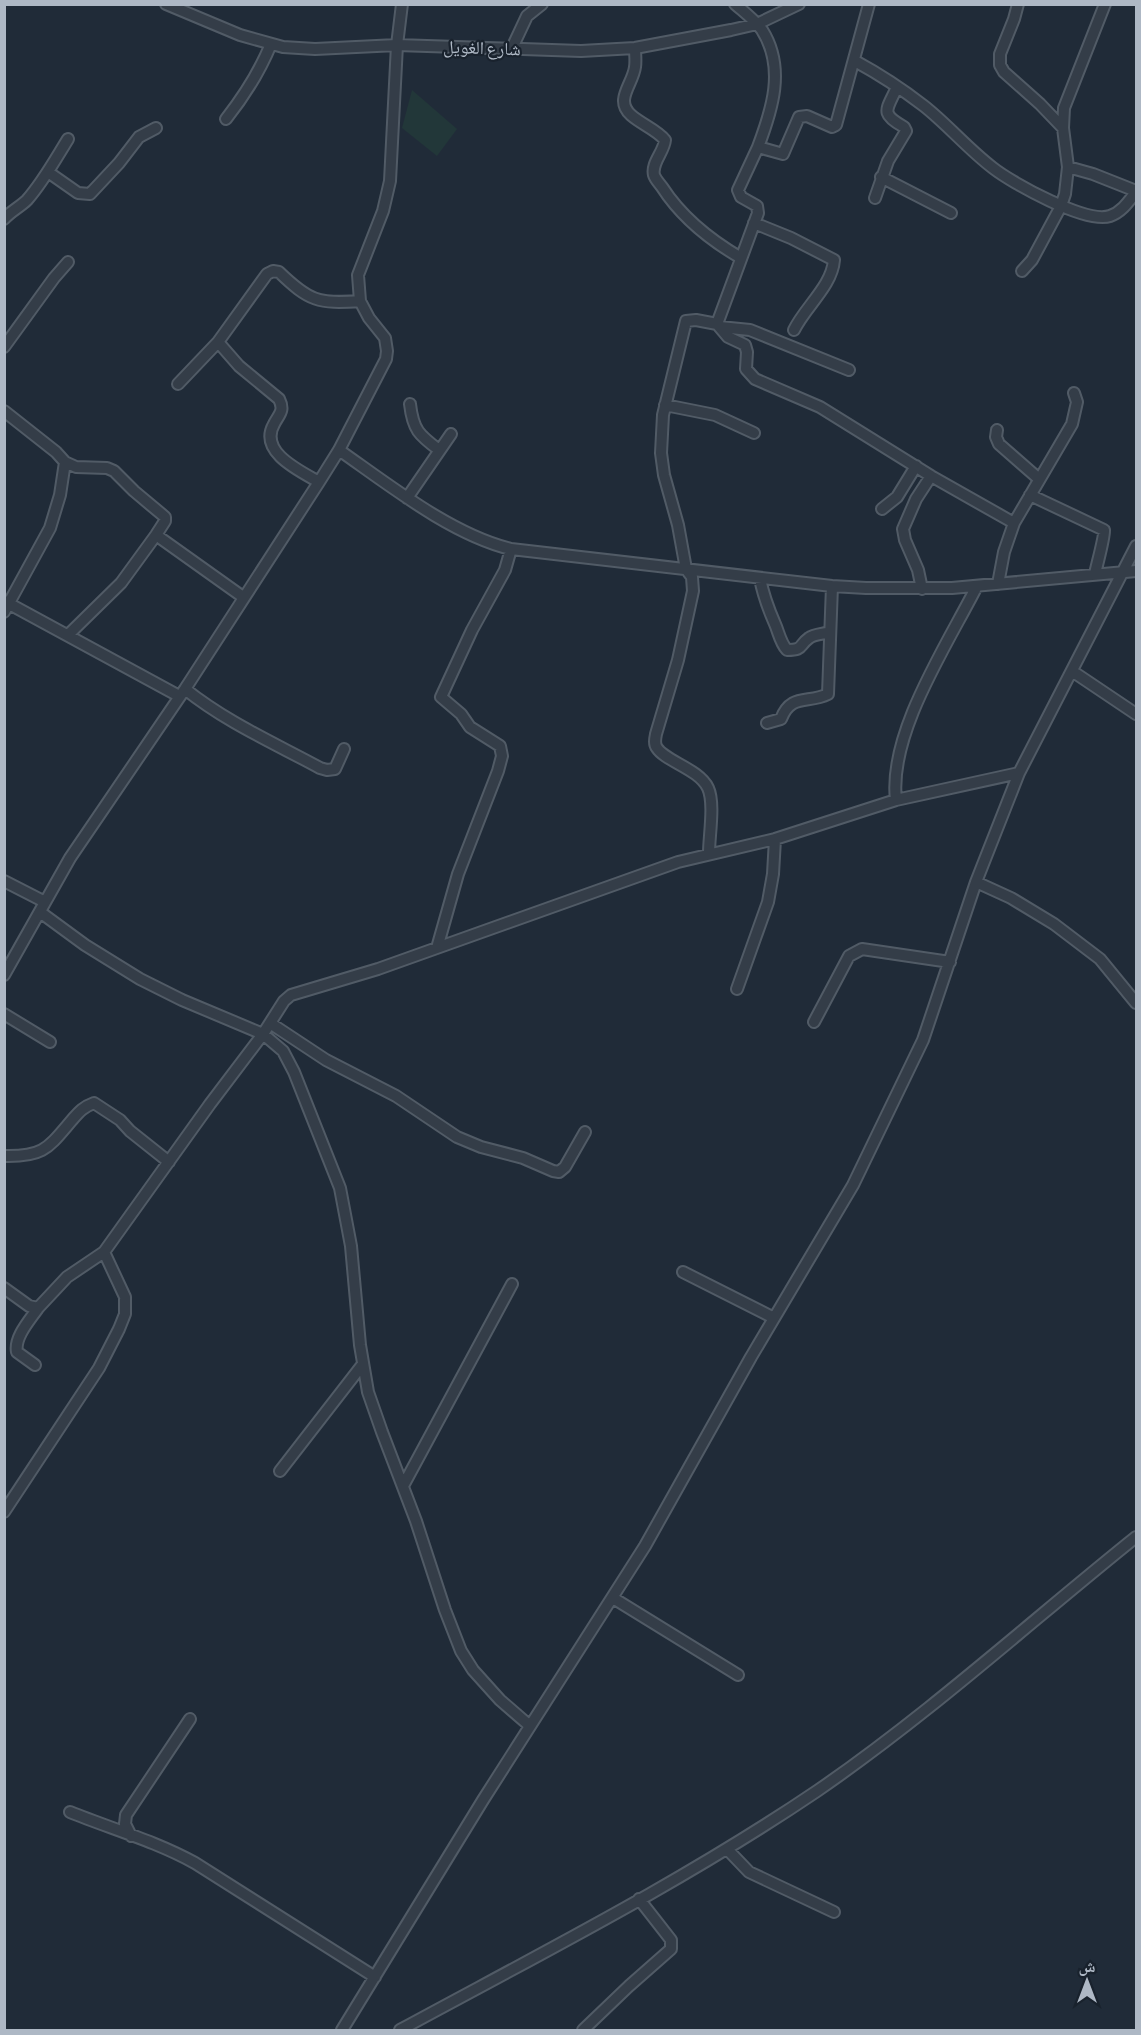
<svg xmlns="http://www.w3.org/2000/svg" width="1141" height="2035" viewBox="0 0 1141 2035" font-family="'Asap Condensed','Noto Naskh Arabic',sans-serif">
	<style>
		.green { fill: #223739 }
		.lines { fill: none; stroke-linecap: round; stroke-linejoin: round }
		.minor-casing { stroke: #515b66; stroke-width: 14 }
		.minor { stroke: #343d48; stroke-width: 10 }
		.labels { text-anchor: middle; stroke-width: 4.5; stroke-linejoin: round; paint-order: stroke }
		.street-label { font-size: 18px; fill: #aeb8c5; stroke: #19222d }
	</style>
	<rect width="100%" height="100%" fill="#202b38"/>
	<path class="green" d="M412,90L457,129L437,156L402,128Z"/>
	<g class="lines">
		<defs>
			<path id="minor" d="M166,4L240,35L283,47L315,49L397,45L581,51L635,48L731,30L757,24L799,4
				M735,4C744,12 755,20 762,30C786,68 772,110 758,147L783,154L799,117L807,116L832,127L836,125L869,4
				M1018,4L1014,19L1000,54V65L1004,72L1040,104L1063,128
				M635,48C635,54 636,61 635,67C633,84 614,100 631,115C641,124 657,130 665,140C664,152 651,163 654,175C655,179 660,184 662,187C682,218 710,240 741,258
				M511,50L527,16L542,4
				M855,61C879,74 902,89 924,106C948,125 968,149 993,168C1012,183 1086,224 1110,216C1122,212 1129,201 1136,192
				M226,119C245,95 259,73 271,44
				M1068,167L1093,174L1136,191
				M48,172L78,193L90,194L119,163L139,137L156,128
				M881,177L951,213
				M875,198L888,161L906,131L904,127C879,113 887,110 897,87
				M4,219C11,211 20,207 27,200C43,182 55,160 68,139
				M754,223L791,238L834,260C832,286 805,307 794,330
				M1022,271L1032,260L1061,206L1065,194L1068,167L1063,128L1064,108L1105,4
				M717,324L728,337L745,345L747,352L746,369L755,379L820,407L931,476L1014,523L1004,552L998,584
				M720,327L750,330L849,370
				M218,342L239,366L279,399C285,411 279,414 274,424C258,452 300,471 319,482
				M4,347L54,278L68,262
				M178,384L218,342L267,274L273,271L279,272C309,301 318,304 360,301
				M410,404C413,430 419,435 439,450
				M665,405L715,415L754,433
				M4,411L56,452L65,462L76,467L107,468L114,471L134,491L165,517V521L156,535L121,583L68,635
				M997,430L996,437L999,444L1039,479
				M339,450C389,485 452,535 511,549L832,586L866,588H952L1136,571
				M1030,495L1104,530C1105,536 1097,564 1095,574
				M407,498L451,434
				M882,509L897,497L916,466
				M1014,523L1072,424L1077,402L1074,393
				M156,535L243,597
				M760,578C763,595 768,608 775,624C779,633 780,642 787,650C804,650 798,646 809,638C814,634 824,634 830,632
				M922,589L918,570L905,540L903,529L916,499L931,476
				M4,601L179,696
				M4,612L50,528L60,495L65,462
				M1072,671L1136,714
				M185,689C226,722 274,743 320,768L327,770L335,769L344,749
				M767,723L781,719C791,693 808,704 828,694L832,586
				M896,800C888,734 947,645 977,586
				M709,853C709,836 715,803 708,788C699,769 665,761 657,748C654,744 655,739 656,734L678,660L693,591L692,577L686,569L678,525L664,475L661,453L663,415L686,321L696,320L717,324L758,213L757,206L741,197L738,190L758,147
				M4,881L45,902
				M976,882L1011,898L1054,924L1100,959L1136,1003
				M40,912L85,945L140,979L182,1000L263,1034L283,1051L294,1072L340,1188L351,1246L360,1345L368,1392L382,1432L416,1521L445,1610L461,1651L473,1670L500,1700L530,1726
				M437,948L458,874L498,771L502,756L500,746L470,727L461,714L441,697L472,630L505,570L511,549
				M4,975L70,858L185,689L319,482L339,450L386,359L387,351L385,338L369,318L360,301L358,275L383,211L390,181L397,45L402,4
				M737,989L768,902L773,874L775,839
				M4,1014L50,1042
				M814,1022L849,956L862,949L950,962
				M270,1023L326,1060L396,1096L457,1137L481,1147L523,1158L553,1171L559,1172L565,1167L585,1132
				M4,1156C44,1157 48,1148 72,1120C79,1112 83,1107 94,1103L120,1120L130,1131L169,1162
				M683,1272L774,1318
				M4,1288L29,1306L38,1308L67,1277L104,1252L210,1104L263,1034L284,1001L291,995L378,969L678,862L775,839L896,800L1019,773
				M35,1365L17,1352C14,1337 30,1320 38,1308
				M280,1471L363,1364
				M403,1486L512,1284
				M4,1512L99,1368L119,1329L125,1314V1297L104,1252
				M613,1598L738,1675
				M70,1812C112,1829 155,1841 195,1863L375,1977
				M131,1836L125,1824L126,1815L190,1719
				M727,1849L749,1872L834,1912
				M342,2030L483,1800L645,1546L751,1357L853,1185L923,1040L976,882L1019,773L1136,546
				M400,2030C540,1954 684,1881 817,1791C929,1714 1030,1622 1136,1537
				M583,2030L629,1986L671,1949V1940L639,1899"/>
		</defs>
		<use href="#minor" class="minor-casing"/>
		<use href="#minor" class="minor"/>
	</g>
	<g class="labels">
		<g class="street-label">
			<text transform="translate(482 48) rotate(2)" y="6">شارع الغويل</text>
		</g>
	</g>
	<rect width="1141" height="2035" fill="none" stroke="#aeb8c5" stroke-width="12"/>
	<g transform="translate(1087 1981)" stroke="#19222d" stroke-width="4.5" paint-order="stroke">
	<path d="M0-4.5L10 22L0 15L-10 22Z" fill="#aeb8c5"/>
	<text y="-9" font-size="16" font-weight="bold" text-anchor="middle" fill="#aeb8c5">ش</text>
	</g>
</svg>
